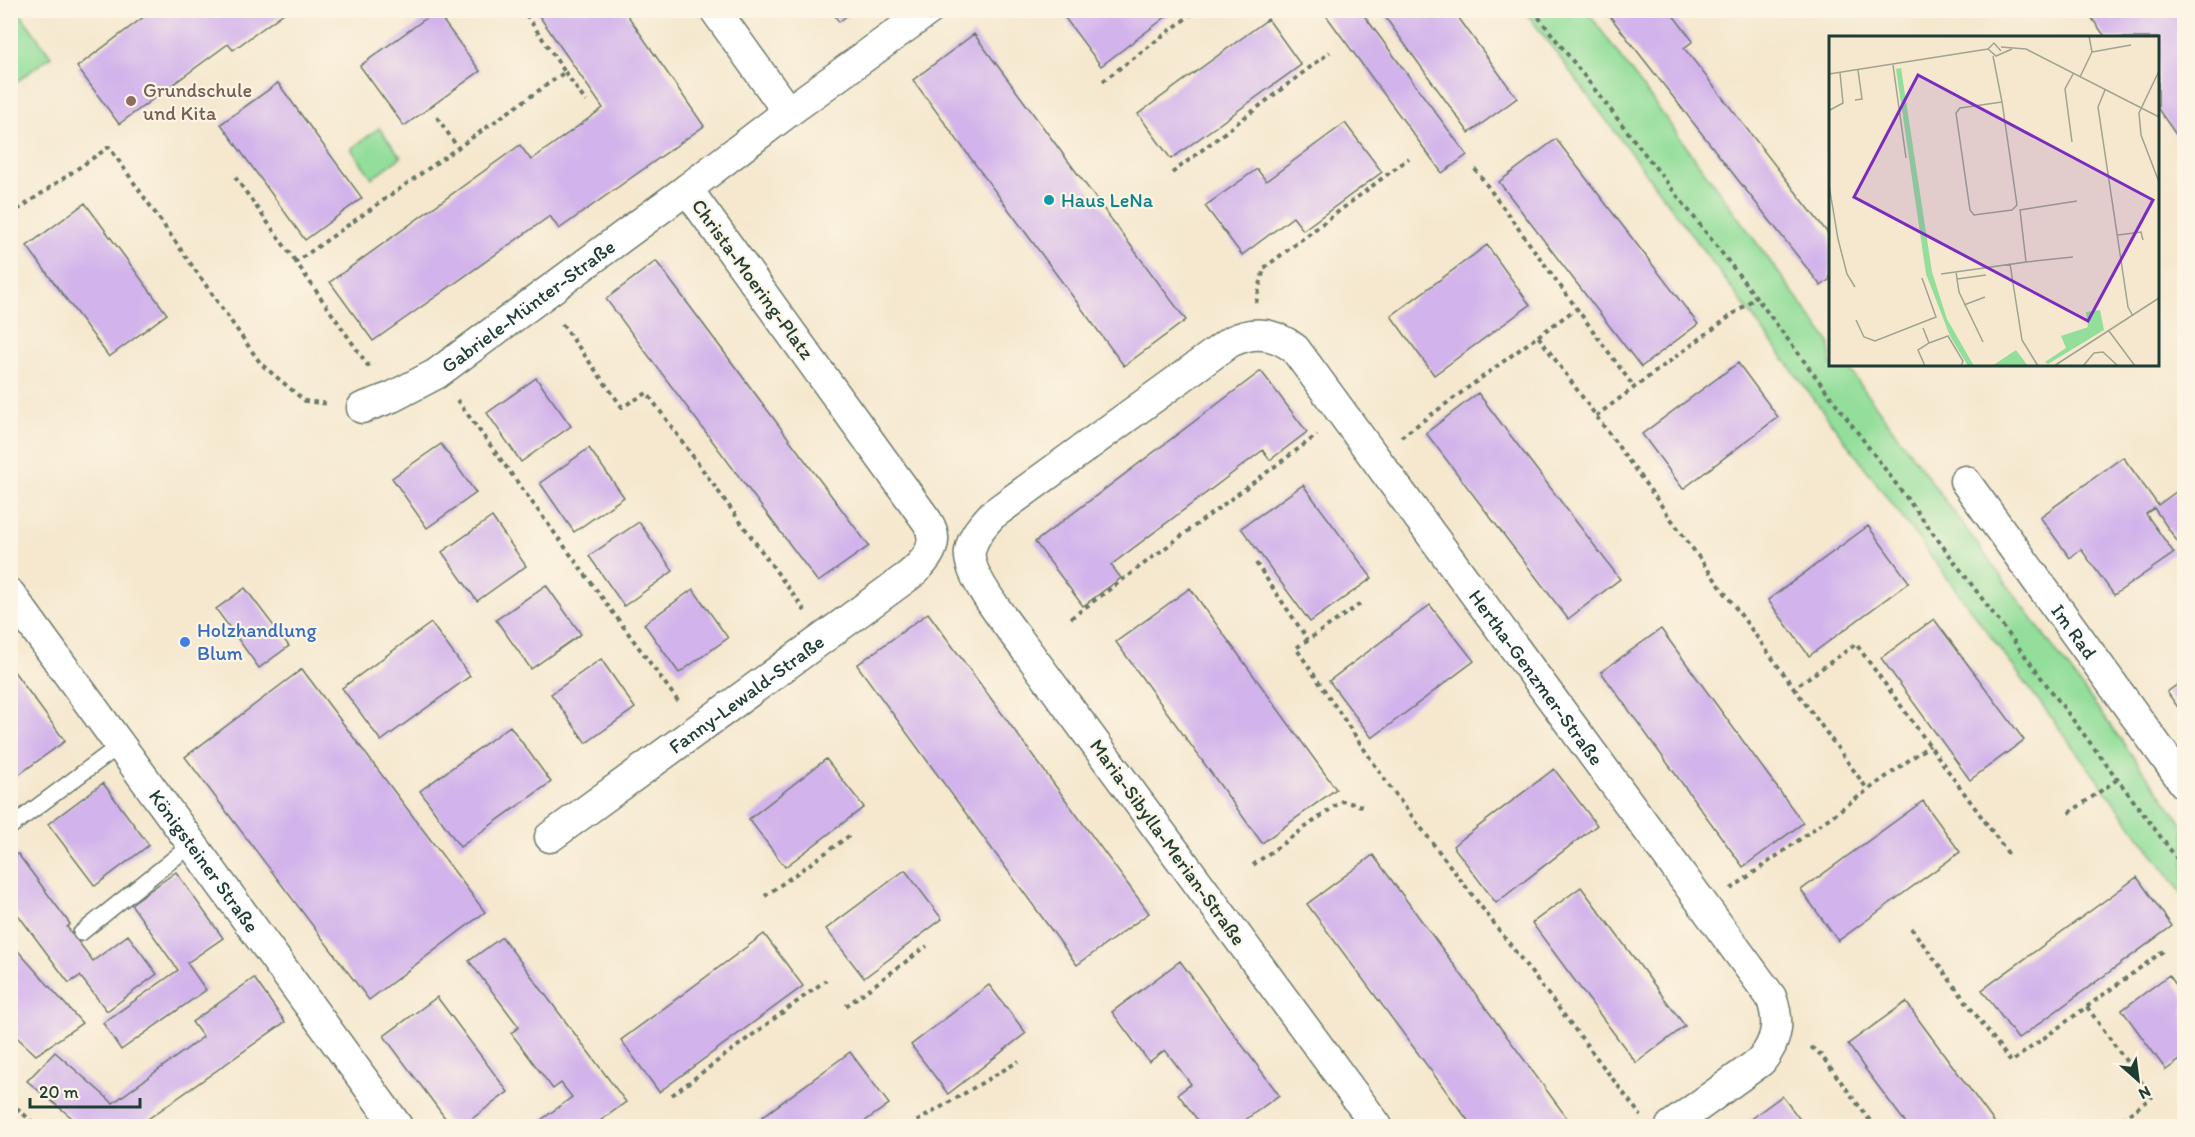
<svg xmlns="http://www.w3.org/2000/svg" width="2195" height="1137" viewBox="0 0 2195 1137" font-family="Itim,sans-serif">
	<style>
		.green { fill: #92de9a; stroke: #588e67; stroke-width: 1.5 }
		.building { fill: #d2b3eb }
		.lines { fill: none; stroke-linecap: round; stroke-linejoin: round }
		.lane-casing { stroke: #6a796a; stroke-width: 18 }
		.street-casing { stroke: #6a796a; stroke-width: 33 }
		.path { stroke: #6a796a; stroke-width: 4; stroke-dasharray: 4.5 4.5; stroke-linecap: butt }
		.lane { stroke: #fff; stroke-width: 15 }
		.street { stroke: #fff; stroke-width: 30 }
		.education-dot { fill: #8d6e63; stroke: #fcf5e5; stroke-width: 2 }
		.culture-dot { fill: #0f9aa8; stroke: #fcf5e5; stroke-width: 2 }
		.shop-dot { fill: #3f7fe0; stroke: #fcf5e5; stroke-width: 2 }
		.labels { text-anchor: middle; stroke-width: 4.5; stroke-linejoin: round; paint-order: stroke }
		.education-label { font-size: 20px; fill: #785e54; stroke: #fcf5e5; text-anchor: start }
		.culture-label { font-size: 20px; fill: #0d838f; stroke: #fcf5e5; text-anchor: start }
		.street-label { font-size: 20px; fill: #1f3d34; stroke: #fcf5e5 }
		.shop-label { font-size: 20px; fill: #366cbe; stroke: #fcf5e5; text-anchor: start }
		.inset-road { fill: none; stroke: #9fa491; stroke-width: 1.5 }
		.view { fill: #7b2cbf; fill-opacity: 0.15; stroke: #7b2cbf; stroke-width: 3 }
		.inset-edge { fill: none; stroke: #1f3d34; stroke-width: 3 }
	</style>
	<rect width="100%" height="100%" fill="#fcf5e5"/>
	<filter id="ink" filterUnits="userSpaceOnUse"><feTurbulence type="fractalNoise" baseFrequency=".0167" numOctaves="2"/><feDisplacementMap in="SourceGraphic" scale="12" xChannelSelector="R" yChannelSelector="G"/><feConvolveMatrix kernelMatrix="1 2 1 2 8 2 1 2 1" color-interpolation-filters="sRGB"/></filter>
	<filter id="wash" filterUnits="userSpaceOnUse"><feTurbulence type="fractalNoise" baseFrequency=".008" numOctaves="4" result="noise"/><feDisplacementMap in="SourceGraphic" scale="24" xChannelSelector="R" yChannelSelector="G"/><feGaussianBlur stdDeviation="1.35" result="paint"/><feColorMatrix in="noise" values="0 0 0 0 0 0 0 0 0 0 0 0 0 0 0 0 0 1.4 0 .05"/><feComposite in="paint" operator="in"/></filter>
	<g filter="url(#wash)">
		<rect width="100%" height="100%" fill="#f5e8cf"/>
		<path class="green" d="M11,10L18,11L51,56L11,86Z
			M1525,11H1587L1830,343V364L1846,365L2184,826V896Z
			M379,128L401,157L372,178L351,149Z"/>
		<g id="blocks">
			<path class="building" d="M153,10H288L233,50L228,44L119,124L77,67Z
				M535,10H624L704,126L559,229L550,216L373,341L330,282L520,145L531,160L603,108Z
				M831,10H854L839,22Z
				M1067,10H1175L1101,66L1062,14Z
				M1322,10H1360L1467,155L1442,173Z
				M1380,10H1453L1517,98L1469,133Z
				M1605,10H1669L1693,41L1684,48L1830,236V279L1821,286Z
				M2086,10H2184V146L2158,109V38H2106Z
				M436,11L480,71L404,126L360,66Z
				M1268,19L1301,65L1171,159L1138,114Z
				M974,34L1186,320L1124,366L913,80Z
				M278,83L362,198L305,240L221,124Z
				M1345,123L1382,172L1303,230L1293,217L1242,255L1205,206L1257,169L1266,181Z
				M1556,139L1698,324L1641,367L1499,182Z
				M85,203L167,314L109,357L27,246Z
				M1487,245L1530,305L1434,375L1391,316Z
				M656,261L869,546L818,582L606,299Z
				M1738,363L1778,417L1683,489L1642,434Z
				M1261,371L1307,432L1270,460L1263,450L1111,565L1121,578L1083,606L1035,542Z
				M536,378L571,426L521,462L487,413Z
				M1478,393L1620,579L1568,619L1426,433Z
				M441,444L476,493L427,528L392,478Z
				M589,448L624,497L574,532L540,483Z
				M2123,457L2158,505L2184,486V551L2154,508L2146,514L2174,553L2114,595L2081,549L2070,558L2040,517Z
				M1303,485L1372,578L1310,622L1241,528Z
				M492,517L526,566L477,601L442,552Z
				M639,522L673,571L624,606L589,556Z
				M1868,526L1909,582L1809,656L1768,600Z
				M546,585L581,634L531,669L496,620Z
				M245,588L289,646L259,668L216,609Z
				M1190,588L1336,789L1262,843L1116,642Z
				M693,589L728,638L679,673L644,624Z
				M1430,605L1474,661L1372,738L1329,681Z
				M928,613L1149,913L1077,965L857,665Z
				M1934,619L2024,740L1970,780L1881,658Z
				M431,623L470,676L381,741L342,688Z
				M1661,629L1803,823L1743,867L1601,672Z
				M601,659L635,708L586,743L551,694Z
				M10,666L65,741L10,781Z
				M302,669L485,912L369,1000L185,757Z
				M2184,680V716L2167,692Z
				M510,726L551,782L460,847L420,791Z
				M826,759L864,807L785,867L749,819Z
				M1554,769L1597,825L1496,903L1453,846Z
				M103,783L149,845L95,886L48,824Z
				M1923,801L1960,852L1838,941L1801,890Z
				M10,849L15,855L18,854L70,924L67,927L93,961L128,935L157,974L107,1011L80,976L69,983L10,904Z
				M1373,855L1570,1122L1564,1126H1472L1307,904Z
				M905,870L942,919L864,978L826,929Z
				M176,872L223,938L187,963L206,990L121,1050L103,1023L178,970L131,904Z
				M2137,877L2172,926L2018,1039L1982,990Z
				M1581,887L1685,1026L1636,1063L1532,923Z
				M764,934L803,986L659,1092L621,1040Z
				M502,937L626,1102L593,1126H533L572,1097L561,1083L553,1089L511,1033L519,1027L469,961Z
				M10,942L82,1023L36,1055L10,1031Z
				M1180,961L1279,1095L1237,1126H1202L1178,1094L1191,1084L1165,1050L1149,1062L1112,1012Z
				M2169,975L2184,996V1057L2166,1070L2122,1010Z
				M254,978L285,1022L138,1126H82L27,1081L55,1052L113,1103L203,1037L192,1022Z
				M989,985L1026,1033L948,1094L911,1045Z
				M437,997L508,1092L462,1126H451L384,1036Z
				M1906,1002L1921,1023L1997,1126H1908L1863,1066L1848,1044Z
				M850,1052L889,1104L858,1126H750Z
				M1782,1096L1805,1126H1741Z
				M10,1114L25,1126H10Z"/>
		</g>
	</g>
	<g filter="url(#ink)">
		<use href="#blocks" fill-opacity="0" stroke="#6a796a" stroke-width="1.5"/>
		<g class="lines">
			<defs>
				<path id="lane" d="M10,827L120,745
					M81,933L192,844"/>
				<g id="street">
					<path d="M715,10L788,112"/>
					<path id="s1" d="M362,408L392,397L436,374L687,189"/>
					<path id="s2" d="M1965,481L2184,783"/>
					<path id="s3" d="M10,594L397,1126"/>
					<path id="s4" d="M550,837L907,577C925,563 942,544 927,521L687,189L788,112L929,10"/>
					<path id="s5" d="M1377,1126L1027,651C1012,630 966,576 970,551C973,536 982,526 992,515L1230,342C1254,330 1275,333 1295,349L1771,997C1780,1021 1778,1040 1761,1061L1671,1126"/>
				</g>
			</defs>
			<use href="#lane" class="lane-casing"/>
			<use href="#street" class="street-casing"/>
			<path class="path" d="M1533,10L1756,297L2184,868
				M565,72L586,102
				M1103,81L1197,10
				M437,117L458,148
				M1475,169L1634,387
				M1172,173L1330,52
				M235,177L296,262
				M10,215L109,147L261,364L305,401L330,404
				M1256,303L1264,268L1409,158
				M562,324L622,407L647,393L805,611
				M1538,336L1577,308
				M369,367L296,262L565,72L523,10
				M457,400L678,701
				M1596,416L1756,297
				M1401,437L1538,336L1794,688L1856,644L2010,856
				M1256,563L1308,640
				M1360,604L1296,648L1389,786L1641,1116
				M1071,618L1317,435
				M1794,688L1868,790
				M2069,813L2118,779
				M1253,865L1342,801L1362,806
				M1731,889L1930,745
				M765,896L849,836
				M1911,928L2011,1062L2166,949
				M846,1006L927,946
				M2087,1007L2152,1097L2113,1126
				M1811,1047L1821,1055L1874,1126
				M672,1095L826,980
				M10,1102L37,1126
				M909,1126L1019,1061"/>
			<use href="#lane" class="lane"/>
			<use href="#street" class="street"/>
		</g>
	</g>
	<circle class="education-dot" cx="131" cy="101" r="6"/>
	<circle class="culture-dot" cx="1049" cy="200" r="6"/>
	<circle class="shop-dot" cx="185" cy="642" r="6"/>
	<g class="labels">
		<g class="education-label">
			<text x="143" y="97">Grundschule<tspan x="143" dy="23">und Kita</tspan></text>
		</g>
		<g class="culture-label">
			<text x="1061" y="207">Haus LeNa</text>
		</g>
		<g class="street-label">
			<text transform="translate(753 279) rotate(54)" y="7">Christa-Moering-Platz</text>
			<text dy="7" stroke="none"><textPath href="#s1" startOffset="196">Gabriele-Münter-Straße</textPath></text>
			<text dy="7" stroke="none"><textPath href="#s2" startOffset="186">Im Rad</textPath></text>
			<text dy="7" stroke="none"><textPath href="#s5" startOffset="1521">Hertha-Genzmer-Straße</textPath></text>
			<text dy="7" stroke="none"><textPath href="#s4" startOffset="243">Fanny-Lewald-Straße</textPath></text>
			<text transform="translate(1168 842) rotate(54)" y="7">Maria-Sibylla-Merian-Straße</text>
			<text dy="7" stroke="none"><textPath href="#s3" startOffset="330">Königsteiner Straße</textPath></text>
		</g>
		<g class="shop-label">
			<text x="197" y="637">Holzhandlung<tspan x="197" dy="23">Blum</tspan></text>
		</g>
	</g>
	<g transform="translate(1829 36)">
		<rect width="330" height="330" fill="#f5e8cf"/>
		<path d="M72,32L103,236L118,283L145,330H139L121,300L97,238L67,33ZM271,274L275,294L219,328L216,326L237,312L232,300L259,291L257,276ZM187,314L199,330H163Z" fill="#92de9a"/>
		<path class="inset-road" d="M172,11L197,13L330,81M172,15L165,7L159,13L167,20L183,13M263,16L302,9M164,20L173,66L188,169L183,174L145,179L141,174L127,77L131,72L173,66M64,29L77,122M330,35L310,77L312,99L330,146M0,38L159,13M251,41L263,16L260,0M276,54L269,71L299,271L304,280M26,64L33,63L29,34M1,74L14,67L11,37M243,106L236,53L244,38M0,149L9,203L18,238L26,251M289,199L312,196L314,204M197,226L244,221M181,228L193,304L209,330M127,236L130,256L154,306M112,238L197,226L191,174L248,165M128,243L157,239M135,269L156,261M27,284L35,301L46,305L107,281L93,242M94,292L100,307L89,314L96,330M280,295L306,330M100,307L119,300L134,325L132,330M225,330L330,262M254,330L265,317L274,316L289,330"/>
		<path class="view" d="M89,39L324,164L259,285L25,161Z"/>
		<rect width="330" height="330" class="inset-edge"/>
	</g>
	<rect width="2195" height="1137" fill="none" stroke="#fcf5e5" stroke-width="36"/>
	<g transform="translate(2138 1080) rotate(152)" stroke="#fcf5e5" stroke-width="4.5" paint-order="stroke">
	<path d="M0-4.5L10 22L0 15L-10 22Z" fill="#1f3d34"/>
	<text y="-9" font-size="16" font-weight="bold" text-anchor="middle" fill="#1f3d34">N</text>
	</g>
	<path d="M30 1098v9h110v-9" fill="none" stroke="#1f3d34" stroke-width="3"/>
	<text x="39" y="1098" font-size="18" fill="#1f3d34" stroke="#fcf5e5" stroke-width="4.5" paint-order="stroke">20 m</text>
</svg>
